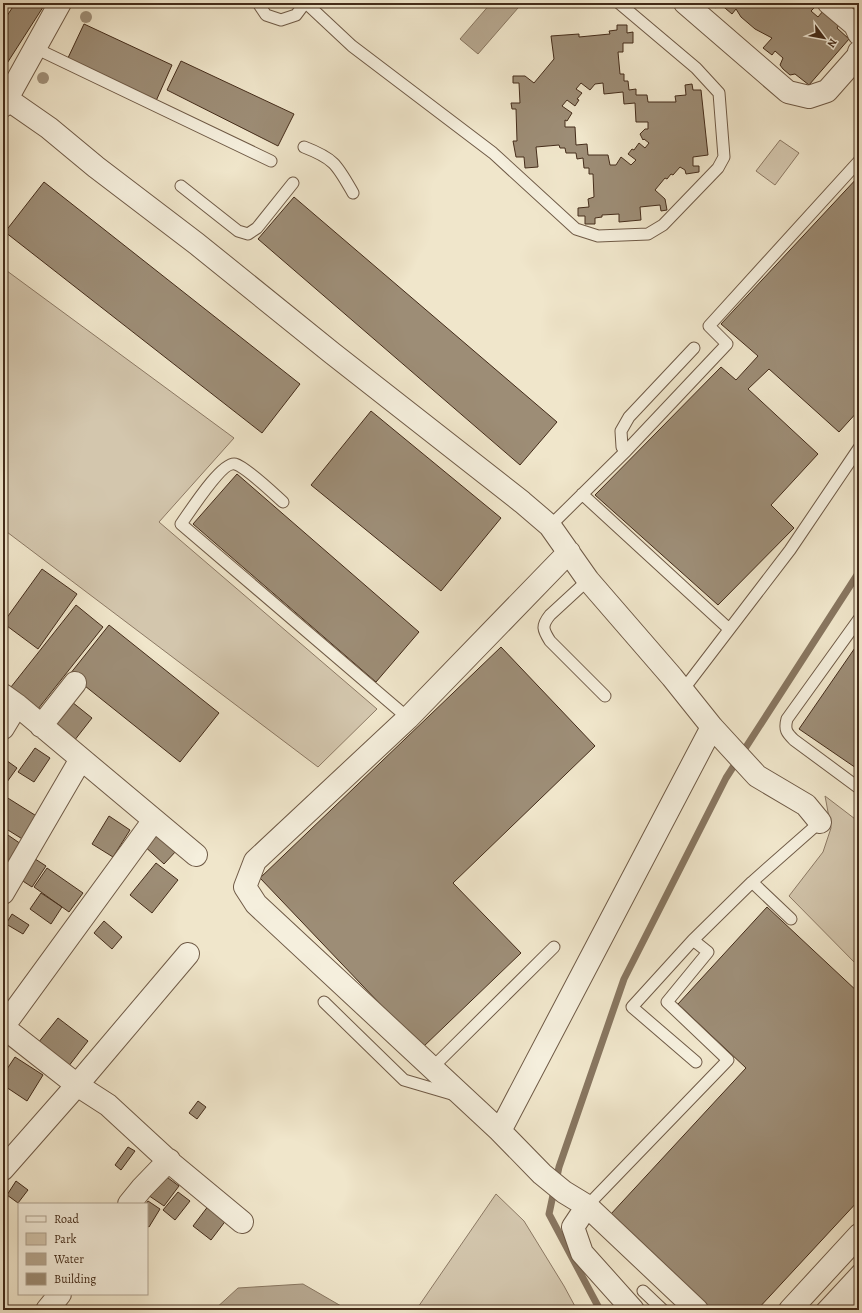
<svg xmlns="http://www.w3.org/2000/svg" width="862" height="1313" viewBox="0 0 862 1313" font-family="Alegreya,serif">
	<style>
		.green { fill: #d3c6ad; stroke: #8c7964 }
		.water { fill: #b6a78f; stroke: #887660 }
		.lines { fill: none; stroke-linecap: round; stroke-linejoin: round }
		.stream { stroke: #887660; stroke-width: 7 }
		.building { fill: #9d8d76; stroke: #442c1a; fill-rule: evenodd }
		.lane-casing { stroke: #6f5a46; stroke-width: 13 }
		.street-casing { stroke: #6f5a46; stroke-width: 24 }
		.lane { stroke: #f5efdd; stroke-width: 11 }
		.street { stroke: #f5efdd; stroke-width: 22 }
		.tree { fill: #a1917a }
	</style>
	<rect width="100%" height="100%" fill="#f0e6cb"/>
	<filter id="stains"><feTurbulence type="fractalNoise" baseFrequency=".005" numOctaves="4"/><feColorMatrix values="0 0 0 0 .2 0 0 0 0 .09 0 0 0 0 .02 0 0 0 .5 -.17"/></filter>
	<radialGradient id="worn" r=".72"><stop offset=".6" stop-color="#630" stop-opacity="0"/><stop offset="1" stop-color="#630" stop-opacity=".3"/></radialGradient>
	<path class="green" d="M780,140L799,153L775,185L756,171Z
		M3,268L234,438L159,522L377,709L318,767L3,529Z
		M825,796L859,822V967L789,896L823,852L831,828Z
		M496,1194L524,1221L564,1286L577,1310H416Z"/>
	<path class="water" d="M491,3H511L518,8L478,54L460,39Z
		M303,1284L348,1310H214L238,1288Z"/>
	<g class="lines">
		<path class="stream" d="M600,1310L549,1214L559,1167L624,979L726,778L859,572"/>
	</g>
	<path class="building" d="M20,3L45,4L4,68L3,67V22L14,5L18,7Z
		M335,3H346V5L335,6Z
		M710,3H813L816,6L811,11L818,17L823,11L839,25L837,28L849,39L809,85L795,74L790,75L783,69L780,65L783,58L775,51L772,55L763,48L772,38L755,29L741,17L736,9L732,14L719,3L716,8Z
		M84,24L172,65L156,101L67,60Z
		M617,25H627V33L633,32V43H623V52H618L620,74H624V81H628L629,90L636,89V95H647L648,102H676L675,96L686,95L685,85L692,84L693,90H701L708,155L693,157V166H699V172L686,174L685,170L680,167L673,175L671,174L667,179L665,178L655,190L665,199L667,210L661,211L660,205L640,207L641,220L619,222V214L602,215V217L595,218V224H585V216H578V208L589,207L588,199L594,197L593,174H589V168H584L583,158L577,159L576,153H566L565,148H560L559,145L536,147L538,167L525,168L524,157H516L513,141H517L516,109H512L511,103H520L519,83H513V76H525L534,83L554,59L551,36L579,34V37L610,34L609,31L617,30ZM581,83L590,90L595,84L603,83L604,94L623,92L624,104L635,103L636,122H648V129H645L640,134L643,140L644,139L649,143L645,148L639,143L634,150L632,149L628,154L636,160L631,165L621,157L616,165H610L608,155H588L587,144L576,145L575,127H565V120L567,121L572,113L562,106L567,100L575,106L579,100L577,99L582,93L576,89Z
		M181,61L294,114L278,146L167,90Z
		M859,176V410L839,432L769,369L748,389L818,454L771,505L794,528L718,605L595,495L721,367L736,380L758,356L721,324Z
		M44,182L300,384L262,433L5,232Z
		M294,197L557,422L520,465L258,239Z
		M371,411L501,518L441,591L311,485Z
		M237,474L419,632L376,682L193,524Z
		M42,569L77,594L38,649L3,623Z
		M76,605L103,627L34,714L7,692Z
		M109,625L219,713L180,762L70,674Z
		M859,642V770L799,729Z
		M501,647L595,746L453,883L521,953L422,1048L260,878Z
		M67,698L92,718L74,741L49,721Z
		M35,748L50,758L34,782L18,772Z
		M3,758L17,768L7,782L3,780Z
		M3,795L38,817L24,840L3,827Z
		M109,816L130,830L113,857L92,844Z
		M154,830L177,850L164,864L142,844Z
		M5,833L21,844L8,863L3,860V836Z
		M29,855L46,866L32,887L15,876Z
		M156,863L178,880L152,913L130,895Z
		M47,868L83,893L69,912L34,887Z
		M41,893L62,907L51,924L30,909Z
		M767,907L859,993V1200L757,1310H712L610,1215L746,1068L678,1004Z
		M12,914L29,925L23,934L6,924Z
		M104,921L122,937L112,949L94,933Z
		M58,1018L88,1041L68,1067L38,1043Z
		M15,1057L43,1075L27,1101L3,1085V1075Z
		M198,1101L206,1107L197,1119L189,1113Z
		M128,1147L135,1151L121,1170L115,1165Z
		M160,1172L179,1186L164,1206L145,1193Z
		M16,1181L28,1190L18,1203L7,1195Z
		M178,1192L190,1201L175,1220L163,1210Z
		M148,1201L160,1209L149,1227L147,1226L146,1204Z
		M209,1205L227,1219L211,1240L193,1226Z"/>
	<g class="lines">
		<defs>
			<path id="lane" d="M258,3L266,15L281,20L296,15L305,3
				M306,3L352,46L493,153L576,229L598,236L648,234L663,225L718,168L724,157L719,93L696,68L619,3
				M35,48L271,161
				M304,147C335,159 337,165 353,193
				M181,186L238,231L248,234L257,228L293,183
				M626,451L622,447L621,431L629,417L694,348
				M582,494L729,629
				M283,502C273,493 246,467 235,464C222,461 189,513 181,524L408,718
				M550,526L626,451L727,344L709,326L859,161
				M588,580L550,615C541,626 543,630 550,641L605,696
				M859,619L787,719C784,730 787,733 794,740L859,788
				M683,690L790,550L859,448
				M752,882L791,919
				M693,940L632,1007L696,1062
				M324,1002L404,1080L455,1095
				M432,1068L554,947
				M587,1206L728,1060L667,1002L708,952L693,940L752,882L820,822
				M643,1291L663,1310
				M821,1310L859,1269"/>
			<path id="street" d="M685,3L788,92L809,97L827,91L858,56L859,52
				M829,3L855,25L859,34
				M3,96L49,128L96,167L197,244L332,353L522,502L550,526L588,580L672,677L712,727L757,776L806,805L820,822
				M3,106L60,3
				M569,552L408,718L255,861L245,887L256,904L500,1131L712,727
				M3,695L17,705L196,855
				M41,726L75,683
				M3,728L17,705
				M3,893L81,759
				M3,1027L77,1085L108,1105L172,1164L242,1222
				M3,1027L154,820
				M500,1131L542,1174L564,1192L587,1206L697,1310
				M3,1169L77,1085L188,954
				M129,1204L142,1188L169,1160
				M587,1206L573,1227L582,1253L633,1310
				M47,1310L60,1294
				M790,1310L859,1235
				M842,1310L859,1291"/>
		</defs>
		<use href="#lane" class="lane-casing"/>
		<use href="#street" class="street-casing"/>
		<use href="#lane" class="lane"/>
		<use href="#street" class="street"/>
	</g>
	<g class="tree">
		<circle cx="86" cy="17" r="6"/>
		<circle cx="43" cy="78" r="6"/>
	</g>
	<rect width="862" height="1313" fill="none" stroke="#f0e6cb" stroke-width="16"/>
	<rect x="4" y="4" width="854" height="1305" fill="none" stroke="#442c1a" stroke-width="2"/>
	<rect x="8" y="8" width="846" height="1297" fill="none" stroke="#442c1a"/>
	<rect x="18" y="1203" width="130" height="92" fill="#f5efdd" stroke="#aea18f"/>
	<rect x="26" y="1216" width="20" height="6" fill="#f5efdd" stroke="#aea18f"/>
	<text x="54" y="1223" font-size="12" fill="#442c1a">Road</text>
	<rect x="26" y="1233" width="20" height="12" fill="#d3c6ad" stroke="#aea18f"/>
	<text x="54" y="1243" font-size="12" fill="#442c1a">Park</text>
	<rect x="26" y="1253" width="20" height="12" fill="#b6a78f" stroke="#aea18f"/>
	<text x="54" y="1263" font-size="12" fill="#442c1a">Water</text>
	<rect x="26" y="1273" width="20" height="12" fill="#9d8d76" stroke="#aea18f"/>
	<text x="54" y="1283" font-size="12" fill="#442c1a">Building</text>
	<g transform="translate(824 38) rotate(122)" stroke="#f5efdd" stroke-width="3" paint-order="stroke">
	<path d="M0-3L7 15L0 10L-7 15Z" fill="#442c1a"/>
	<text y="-6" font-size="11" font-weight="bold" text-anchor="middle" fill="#442c1a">N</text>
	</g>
	<rect width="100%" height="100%" filter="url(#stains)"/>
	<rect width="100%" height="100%" fill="url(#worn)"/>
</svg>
